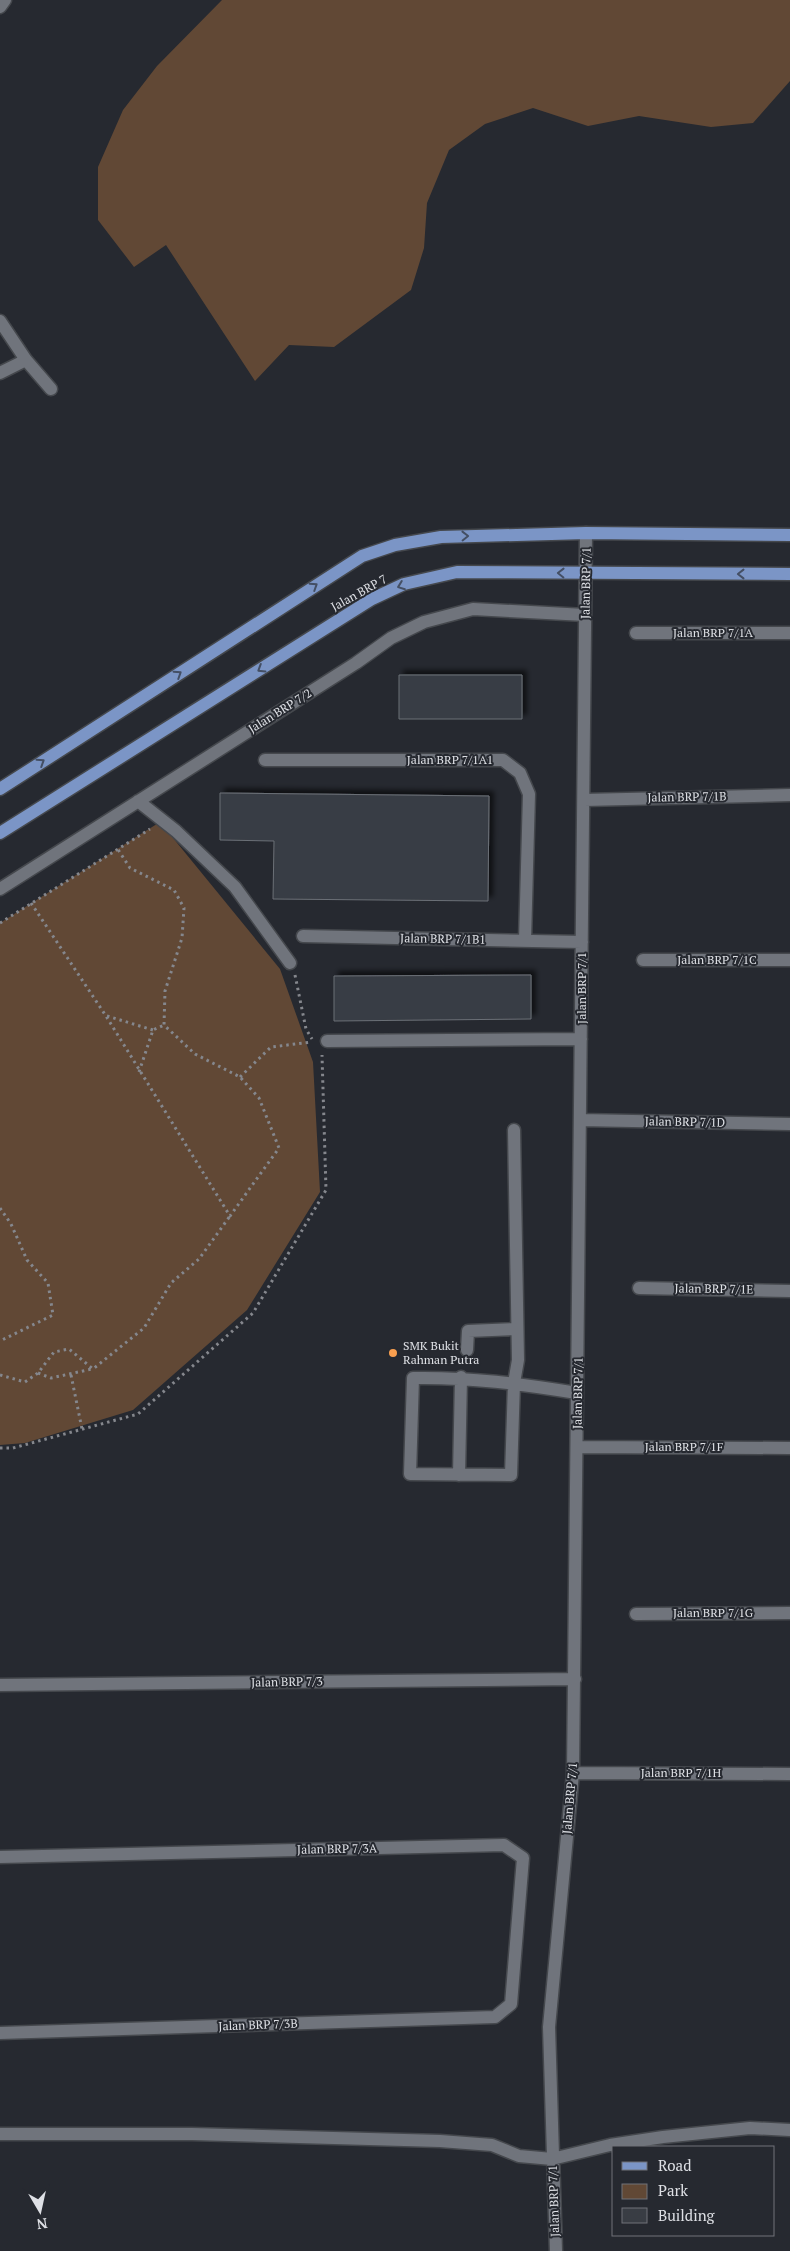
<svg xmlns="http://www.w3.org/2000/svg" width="790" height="2251" viewBox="0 0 790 2251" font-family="'PT Serif',serif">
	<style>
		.green { fill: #614835 }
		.building { fill: #393d44; stroke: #6b7077; filter: url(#shadow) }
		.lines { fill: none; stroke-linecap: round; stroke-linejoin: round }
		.minor-casing { stroke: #45484d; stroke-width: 15 }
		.major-casing { stroke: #45484d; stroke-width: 15 }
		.path { stroke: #85878d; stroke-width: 3; stroke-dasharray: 2.5 4; stroke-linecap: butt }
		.minor { stroke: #70747c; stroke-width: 12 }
		.major { stroke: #7b95c6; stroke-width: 12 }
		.oneway { stroke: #444f64 }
		.poi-dot { fill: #fa9f4f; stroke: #262930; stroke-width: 2 }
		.labels { text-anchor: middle; stroke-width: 4; stroke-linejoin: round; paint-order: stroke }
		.street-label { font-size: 12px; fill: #dee0e5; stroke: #262930 }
		.poi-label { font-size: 12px; fill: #dee0e5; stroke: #262930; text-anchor: start }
	</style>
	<defs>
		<filter id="shadow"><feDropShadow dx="4.5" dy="-4.5" stdDeviation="2.5" flood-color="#0009"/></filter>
	</defs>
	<rect width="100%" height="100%" fill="#262930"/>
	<path class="green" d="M222,0H790V81L753,123L711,127L639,116L588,126L533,108L485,124L449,150L427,203L424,248L411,290L334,347L289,345L255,381L166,245L134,267L98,220V167L123,110L157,66Z
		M160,822L280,969L313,1062L320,1192L247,1310L133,1410L25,1443L0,1445V923Z"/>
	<path class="building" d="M399,675H522V719H399Z
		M220,793L489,796L488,901L273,899L274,841L220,840Z
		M531,975V1019L334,1021V976Z"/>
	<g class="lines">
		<defs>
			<path id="minor" d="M0,7L5,0
				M0,321L26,360L51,389
				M0,373L26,360
				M636,633H790
				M265,760H503L520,773L529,794L525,940
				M584,800L790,795
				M138,801L176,831L235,887L290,963
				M0,889L356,663L391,638L424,622L473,609L585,615
				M303,936L582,942
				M643,960H790
				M327,1041L581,1039
				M580,1120L790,1124
				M514,1130L518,1360L514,1383L511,1475L410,1474L413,1378C470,1377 522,1384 577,1393
				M639,1288L790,1291
				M467,1350L468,1331L517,1329
				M577,1447L790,1448
				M459,1475L461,1377
				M636,1614L790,1613
				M0,1685L575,1679
				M573,1773L790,1774
				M0,1857L504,1845L523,1858L511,2004L495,2017L0,2033
				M0,2134H192L440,2141L492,2145L519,2156L552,2159L610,2145L663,2137L750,2128L790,2130
				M556,2251L549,2027L573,1773L586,533"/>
			<path id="major" d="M0,789L362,556L395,545L441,537L586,533L790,535
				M0,833L372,599L404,584L457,572L790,574"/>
		</defs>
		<use href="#minor" class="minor-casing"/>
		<use href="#major" class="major-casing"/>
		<path class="path" d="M31,903L106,1016L230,1216L279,1148L259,1098L240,1077L195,1054L164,1025L165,991L182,938L184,908L174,890L130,868L117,848
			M0,923L150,829
			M295,975L306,1029L312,1039
			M107,1016L153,1030
			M139,1072L153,1030L164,1025
			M240,1077L271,1047L312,1042
			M0,1208L11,1224L27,1260L48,1283L53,1315L0,1341
			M38,1373L51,1378L92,1369
			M0,1375L25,1382L38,1373L54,1352L69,1349L93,1369L144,1328L171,1283L199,1259L230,1216
			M71,1375L82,1429
			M0,1448H13L138,1414L253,1313L326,1190L322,1055"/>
		<use href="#minor" class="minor"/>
		<use href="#major" class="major"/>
	</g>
	<defs><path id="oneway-chevron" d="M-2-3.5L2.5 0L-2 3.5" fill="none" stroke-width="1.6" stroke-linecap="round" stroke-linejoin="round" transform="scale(1.25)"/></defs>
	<g class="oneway">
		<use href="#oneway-chevron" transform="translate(465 536) rotate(-1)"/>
		<use href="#oneway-chevron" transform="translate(561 573) rotate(-179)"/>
		<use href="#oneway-chevron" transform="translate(741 574) rotate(-180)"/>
		<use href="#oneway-chevron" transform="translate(314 586) rotate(-33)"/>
		<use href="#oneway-chevron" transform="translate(401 586) rotate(159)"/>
		<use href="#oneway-chevron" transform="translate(261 669) rotate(148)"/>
		<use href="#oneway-chevron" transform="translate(178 674) rotate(-33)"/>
		<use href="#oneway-chevron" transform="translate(41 762) rotate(-33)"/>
	</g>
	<circle class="poi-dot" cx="393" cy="1353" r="5"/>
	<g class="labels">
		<g class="street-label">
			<text transform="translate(586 583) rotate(-89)" y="4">Jalan BRP 7/1</text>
			<text transform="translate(359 593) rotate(-29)" y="4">Jalan BRP 7</text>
			<text x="713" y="637">Jalan BRP 7/1A</text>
			<text transform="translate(280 711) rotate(-32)" y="4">Jalan BRP 7/2</text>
			<text x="450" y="764">Jalan BRP 7/1A1</text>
			<text transform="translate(687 797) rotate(-1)" y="4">Jalan BRP 7/1B</text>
			<text transform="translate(443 939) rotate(1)" y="4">Jalan BRP 7/1B1</text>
			<text x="717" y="964">Jalan BRP 7/1C</text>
			<text transform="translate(582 988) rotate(-90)" y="4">Jalan BRP 7/1</text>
			<text transform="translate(685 1122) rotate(1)" y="4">Jalan BRP 7/1D</text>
			<text transform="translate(714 1289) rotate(1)" y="4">Jalan BRP 7/1E</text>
			<text transform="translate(578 1393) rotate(-89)" y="4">Jalan BRP 7/1</text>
			<text x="684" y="1451">Jalan BRP 7/1F</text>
			<text x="713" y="1617">Jalan BRP 7/1G</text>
			<text transform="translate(287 1682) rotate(-1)" y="4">Jalan BRP 7/3</text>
			<text x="681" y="1777">Jalan BRP 7/1H</text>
			<text transform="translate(570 1798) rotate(-85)" y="4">Jalan BRP 7/1</text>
			<text transform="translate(337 1849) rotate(-1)" y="4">Jalan BRP 7/3A</text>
			<text transform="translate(258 2025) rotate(-2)" y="4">Jalan BRP 7/3B</text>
			<text transform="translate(554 2201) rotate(-92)" y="4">Jalan BRP 7/1</text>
		</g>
		<g class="poi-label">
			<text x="403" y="1350">SMK Bukit<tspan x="403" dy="14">Rahman Putra</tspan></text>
		</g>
	</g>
	<rect x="612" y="2146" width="162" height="90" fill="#262930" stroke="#707278"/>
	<rect x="622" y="2162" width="25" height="8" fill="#7b95c6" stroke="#707278"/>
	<text x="658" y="2171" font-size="15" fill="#dee0e5">Road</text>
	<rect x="622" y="2184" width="25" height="15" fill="#614835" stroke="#707278"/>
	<text x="658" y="2196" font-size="15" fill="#dee0e5">Park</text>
	<rect x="622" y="2208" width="25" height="15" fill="#393d44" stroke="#707278"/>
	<text x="658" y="2221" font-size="15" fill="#dee0e5">Building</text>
	<g transform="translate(40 2211) rotate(171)" stroke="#262930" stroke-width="4" paint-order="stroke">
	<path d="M0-4L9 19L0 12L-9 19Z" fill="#dee0e5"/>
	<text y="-8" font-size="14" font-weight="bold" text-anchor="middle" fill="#dee0e5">N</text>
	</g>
</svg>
